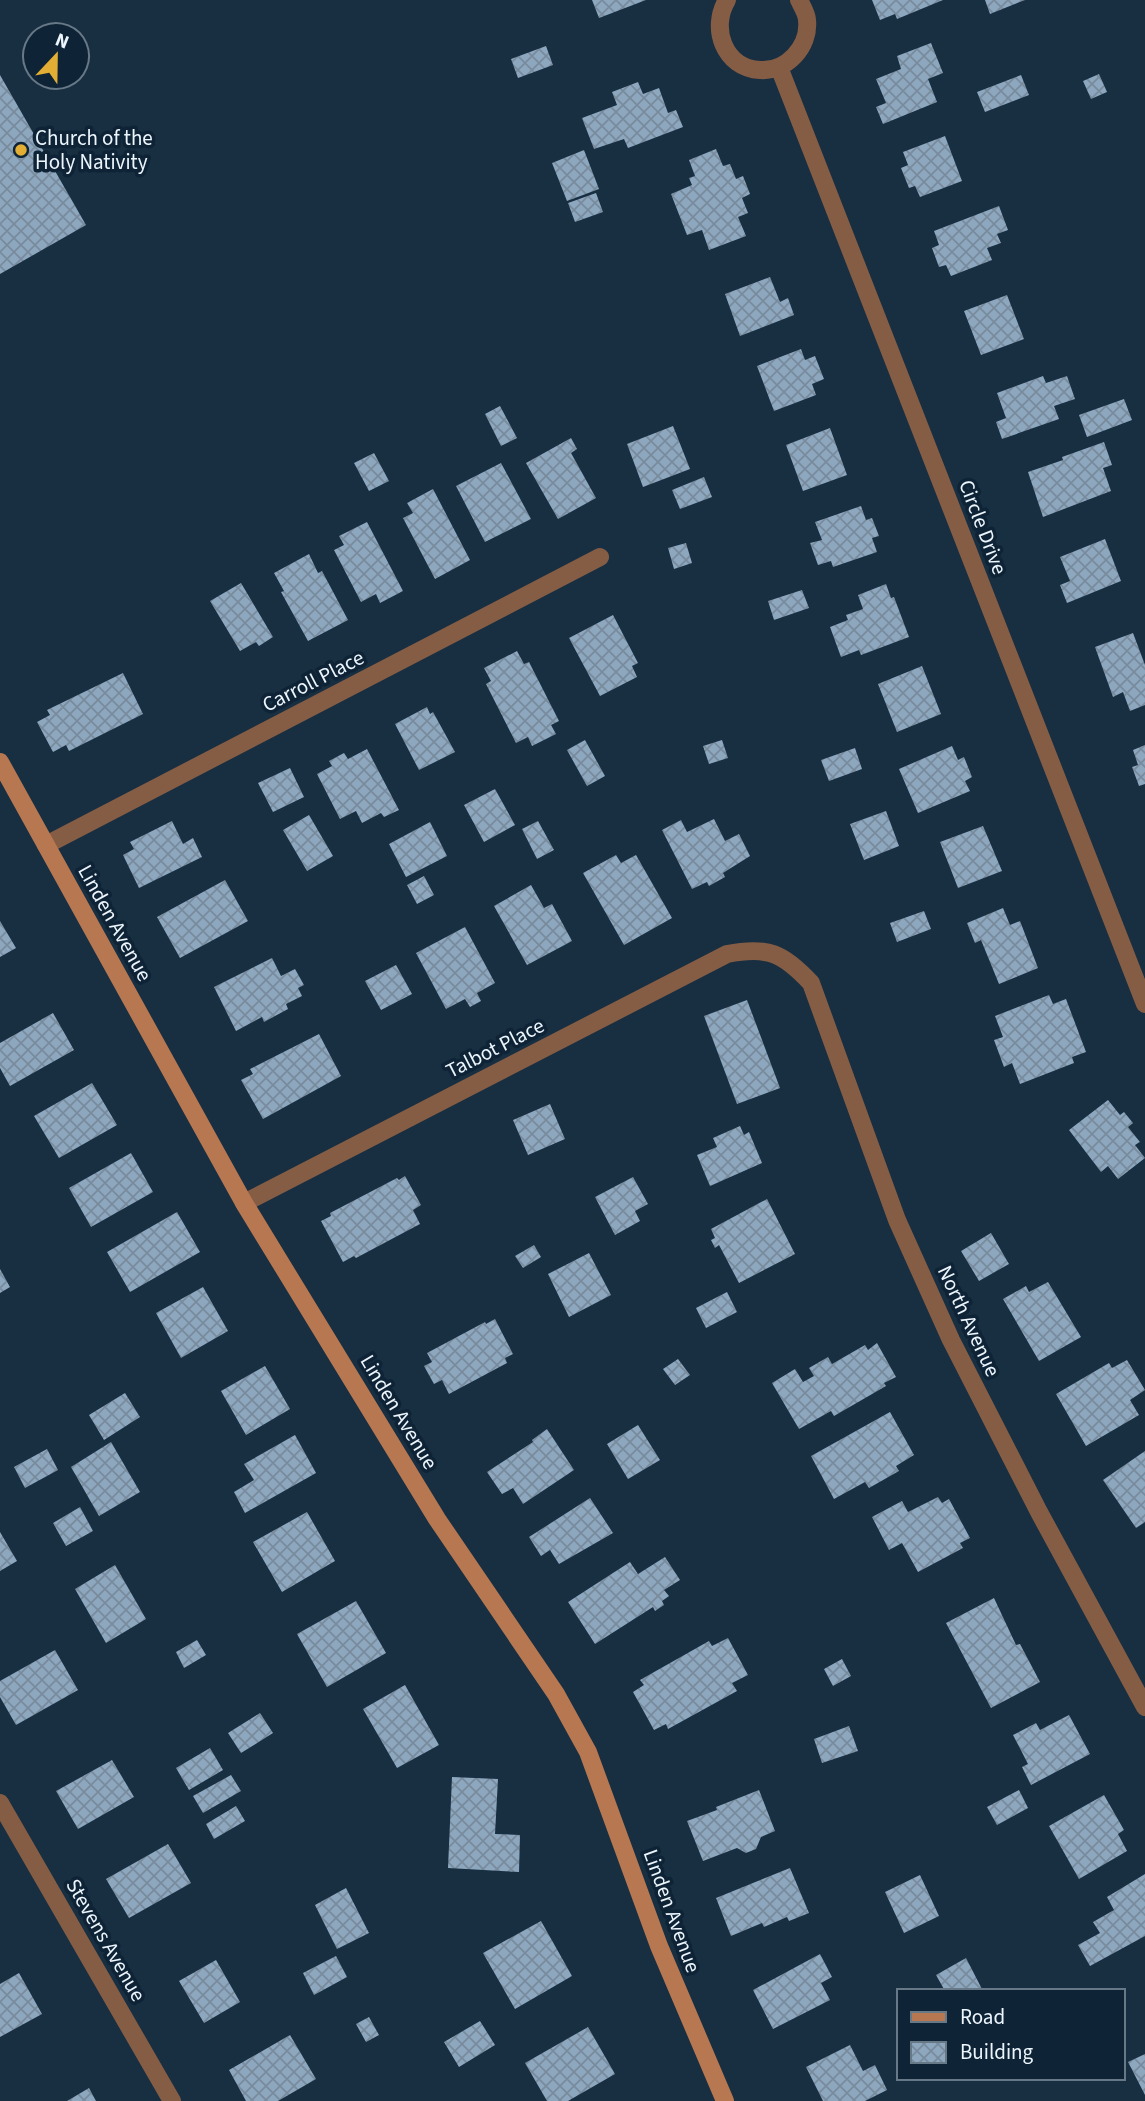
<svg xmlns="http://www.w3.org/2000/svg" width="1145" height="2101" viewBox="0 0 1145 2101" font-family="'Source Sans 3',sans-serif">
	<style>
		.building { fill: url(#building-cross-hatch) }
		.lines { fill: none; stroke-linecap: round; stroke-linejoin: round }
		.street { stroke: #855d45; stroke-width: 18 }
		.secondary { stroke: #b77751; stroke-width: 18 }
		.poi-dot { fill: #e2ae34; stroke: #0e2436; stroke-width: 2.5 }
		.labels { text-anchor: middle; stroke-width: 7; stroke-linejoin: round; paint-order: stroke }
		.poi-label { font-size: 21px; fill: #edf5fd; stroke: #0e2436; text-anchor: start }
		.street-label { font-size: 21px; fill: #edf5fd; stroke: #0e2436 }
	</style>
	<defs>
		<pattern id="building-cross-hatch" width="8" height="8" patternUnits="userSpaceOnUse" patternTransform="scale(1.75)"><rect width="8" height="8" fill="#8da7be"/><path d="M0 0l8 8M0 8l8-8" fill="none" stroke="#788b9c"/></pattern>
	</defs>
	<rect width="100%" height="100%" fill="#182e41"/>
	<path class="building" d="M592,0H646L599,18Z
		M872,0H943L897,19L895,14L880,20Z
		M985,0H1025L990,14Z
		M931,43L943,73L928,79L937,102L883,124L876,107L886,103L876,79L901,69L897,56Z
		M546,46L553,65L518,78L511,59Z
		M1099,74L1107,92L1091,99L1083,81Z
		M0,75L86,225L0,274Z
		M1021,75L1029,95L985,112L977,92Z
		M638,82L643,94L659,88L668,113L676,110L683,127L628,148L624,139L594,149L582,118L617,105L612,92Z
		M945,136L962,181L920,197L915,186L909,188L901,168L908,165L903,152Z
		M716,149L723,166L730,164L736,179L743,176L750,194L742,198L748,213L738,217L746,236L709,250L702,230L687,235L671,194L692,185L689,178L695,176L689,160Z
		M584,150L599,189L567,201L552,163Z
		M596,193L603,212L575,222L568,203Z
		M999,206L1008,230L997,234L1001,243L987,248L992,260L951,276L946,265L939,267L932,248L939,245L934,231Z
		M770,277L780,302L788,298L794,315L740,336L725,294Z
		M1007,295L1024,339L981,355L964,311Z
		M801,349L805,360L815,356L824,379L812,384L816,395L774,411L757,366Z
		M1043,376L1046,383L1067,376L1075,399L1054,406L1059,419L1002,439L996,422L1006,418L997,393Z
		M1124,399L1132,420L1087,437L1079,415Z
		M500,406L517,438L501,446L485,414Z
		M673,426L690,469L643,487L627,444Z
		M830,428L847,475L803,491L786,445Z
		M571,438L577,449L571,453L596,498L558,519L526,463Z
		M1104,442L1112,465L1103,468L1111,491L1043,517L1028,472L1063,460L1062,457Z
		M374,453L389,481L369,491L354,463Z
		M501,463L531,519L485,542L456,486Z
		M704,477L712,497L680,509L672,490Z
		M433,489L470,560L435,579L403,518L413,513L407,503Z
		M861,506L866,520L872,518L879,536L872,538L877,552L833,567L831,561L818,565L810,543L822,540L815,522Z
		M367,522L403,591L380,603L376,594L361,602L334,550L344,545L339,536Z
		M1105,539L1121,581L1067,603L1060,585L1070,581L1060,557Z
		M686,543L692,563L674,569L668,548Z
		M309,554L318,573L322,571L348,620L308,641L281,592L284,591L274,573Z
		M241,583L273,637L259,646L256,642L240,651L210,601Z
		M886,584L891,598L894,597L909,637L861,655L859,650L841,657L830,627L848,620L846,615L863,609L858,595Z
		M802,590L809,608L774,620L768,601Z
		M613,615L638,663L632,666L637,677L600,696L569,638Z
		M1133,633L1145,665V705L1130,711L1123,692L1113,697L1095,647Z
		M517,651L524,664L529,662L559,721L551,725L556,734L532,746L528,737L516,743L486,684L491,681L484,668Z
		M922,666L941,714L897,732L878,684Z
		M123,673L143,714L69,751L66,745L53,752L37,722L50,715L47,710Z
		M427,707L430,714L433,712L455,752L419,770L395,724Z
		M585,740L605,776L587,786L567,750Z
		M722,740L728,758L709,764L703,746Z
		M1145,745V784L1139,786L1132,767L1138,765L1133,750Z
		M952,746L958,760L964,757L972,777L965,781L970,791L918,813L899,769Z
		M855,748L862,769L829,781L821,760Z
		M367,749L399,810L384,817L381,813L362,823L356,811L340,819L317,774L332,766L329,761L344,753L348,759Z
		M290,768L304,797L273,812L258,783Z
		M495,789L515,825L484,842L464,805Z
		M886,811L899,846L864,860L850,824Z
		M309,815L333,856L307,871L283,830Z
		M714,819L725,841L739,834L750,856L723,873L725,877L709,886L707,882L692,889L662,830L681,820L687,832Z
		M172,821L183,844L193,838L202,857L139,888L123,855L134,849L130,842Z
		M538,821L554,850L537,859L522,829Z
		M430,822L447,856L406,877L389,844Z
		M983,826L1002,871L958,888L940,842Z
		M616,855L621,863L636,855L672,918L624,945L583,873Z
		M424,876L434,895L417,904L407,885Z
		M225,880L248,921L180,958L157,917Z
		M531,885L544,908L552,904L572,941L527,965L494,906Z
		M1003,908L1010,925L1020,921L1038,968L999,984L981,940L975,943L967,923Z
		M924,911L931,929L897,942L890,923Z
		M0,921L16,948L0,957Z
		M465,927L495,983L477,993L481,1001L470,1007L465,999L446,1009L416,953Z
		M272,958L281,976L295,969L304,985L298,988L302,996L286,1004L288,1009L264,1022L262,1017L236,1031L214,987Z
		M396,965L412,994L381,1010L365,981Z
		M1049,995L1053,1004L1066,999L1086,1052L1072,1057L1074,1063L1020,1084L1012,1063L1004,1067L994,1040L1003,1037L995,1016Z
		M747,1000L780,1088L737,1104L704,1016Z
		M53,1013L74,1050L10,1086L0,1068V1043Z
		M319,1034L341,1076L263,1119L241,1080L253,1074L250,1069Z
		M92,1083L117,1125L59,1158L34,1116Z
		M1108,1100L1120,1115L1124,1112L1133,1123L1128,1127L1140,1142L1135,1145L1145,1158L1118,1179L1108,1166L1101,1172L1069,1130Z
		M550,1104L565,1139L528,1155L513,1120Z
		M740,1126L744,1135L749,1132L762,1163L710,1186L697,1155L717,1147L713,1138Z
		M131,1153L153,1192L91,1227L69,1188Z
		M405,1176L421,1205L413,1210L420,1224L356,1258L354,1256L343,1262L321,1221L331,1216L330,1213L397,1178L399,1180Z
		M633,1177L648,1204L635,1211L640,1221L615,1235L595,1197Z
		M767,1199L795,1254L739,1283L719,1245L715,1248L711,1240L715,1238L711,1229Z
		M177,1212L200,1252L130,1292L107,1252Z
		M991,1233L1009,1264L979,1281L961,1251Z
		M534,1245L541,1257L523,1268L515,1256Z
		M589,1253L611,1295L569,1317L548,1274Z
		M0,1269L10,1287L0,1293Z
		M1048,1282L1081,1337L1039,1361L1003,1299L1026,1286L1029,1292Z
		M203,1287L228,1331L181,1358L156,1313Z
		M727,1292L737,1312L706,1328L696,1308Z
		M495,1319L513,1354L505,1358L507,1363L449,1394L442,1380L434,1384L424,1366L432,1362L427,1353L485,1322L486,1324Z
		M877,1343L896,1377L884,1383L886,1386L834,1416L831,1411L799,1429L772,1383L795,1369L803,1382L814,1376L809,1368L828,1357L832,1364L865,1345L868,1350Z
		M678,1359L690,1375L675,1385L663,1369Z
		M1127,1360L1145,1390L1130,1400L1139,1415L1086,1446L1056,1394L1109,1363L1112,1368Z
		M265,1366L290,1409L246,1435L221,1391Z
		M125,1393L140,1417L104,1440L89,1415Z
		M890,1412L914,1455L896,1466L899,1471L869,1488L865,1482L834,1499L811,1456Z
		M638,1425L660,1460L628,1479L607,1444Z
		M547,1429L574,1470L523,1504L513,1488L502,1494L487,1472L533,1442L532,1440Z
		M295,1435L316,1473L245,1513L234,1492L254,1480L244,1464Z
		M111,1442L140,1492L99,1516L71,1467Z
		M47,1449L58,1470L25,1488L14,1467Z
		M1145,1451V1522L1136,1528L1103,1480Z
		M938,1497L942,1503L949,1499L970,1538L960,1543L963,1548L918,1572L902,1543L889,1550L872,1517L902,1501L908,1512Z
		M590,1498L613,1533L559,1564L550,1550L541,1556L529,1537Z
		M80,1507L93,1531L66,1546L53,1523Z
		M307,1512L335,1561L282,1592L253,1542Z
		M0,1532L17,1561L0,1571Z
		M665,1557L680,1580L664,1590L669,1596L662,1601L664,1605L655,1611L653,1607L595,1644L568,1602L630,1562L638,1574Z
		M115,1565L146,1619L106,1643L75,1589Z
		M994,1598L1016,1645L1020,1644L1040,1682L991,1708L946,1623Z
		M356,1601L386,1653L327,1687L297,1634Z
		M728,1638L748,1675L732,1683L737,1691L668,1729L666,1724L654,1730L633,1692L644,1685L640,1680L709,1641L712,1646Z
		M197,1640L206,1655L184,1668L176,1652Z
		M55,1650L78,1690L16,1725L0,1697V1681Z
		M842,1659L851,1676L833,1686L824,1669Z
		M405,1685L439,1745L397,1768L363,1709Z
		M260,1713L273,1733L241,1753L228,1733Z
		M1069,1715L1090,1754L1031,1785L1022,1767L1028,1764L1013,1735L1036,1723L1040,1730Z
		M849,1726L858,1751L822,1763L814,1739Z
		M210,1748L223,1770L189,1790L176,1768Z
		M112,1760L134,1797L78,1829L56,1791Z
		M231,1775L241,1791L203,1813L193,1796Z
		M452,1777L498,1779L495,1834L520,1835L519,1872L448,1868Z
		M759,1790L775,1831L761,1837L756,1849L746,1853L737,1848L703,1861L687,1821L717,1810L716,1807Z
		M1019,1790L1028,1808L997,1825L987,1807Z
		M1104,1795L1124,1830L1118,1834L1127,1851L1079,1879L1049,1826Z
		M236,1806L245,1821L214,1839L206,1824Z
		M168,1844L191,1883L129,1918L106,1879Z
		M790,1868L809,1913L789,1921L787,1917L764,1927L762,1923L731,1936L716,1898Z
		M1145,1874V1936L1090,1966L1078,1945L1100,1933L1093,1922L1114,1910L1107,1897Z
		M920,1875L939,1916L904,1933L885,1892Z
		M346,1888L369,1933L337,1949L315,1905Z
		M541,1921L572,1976L515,2009L483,1953Z
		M820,1954L832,1977L821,1983L830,2000L773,2029L753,1990Z
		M336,1956L347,1977L314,1995L303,1973Z
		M966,1958L983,1991H945L936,1975Z
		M216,1960L240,2002L204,2023L179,1981Z
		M19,1973L42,2014L0,2037V1984Z
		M369,2017L379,2035L366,2042L356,2024Z
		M480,2021L495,2045L459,2067L444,2042Z
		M588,2027L615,2074L568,2101H547L525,2063Z
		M290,2035L316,2079L278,2101H246L229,2070Z
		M850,2045L863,2071L875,2065L887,2090L865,2101H823L806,2067Z
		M1145,2054V2095L1128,2062Z
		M89,2088L96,2101H67Z"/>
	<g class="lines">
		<path class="street" d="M727,0C710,28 724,68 760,70C786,72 810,47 807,20C807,14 802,6 799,0
			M779,67L1145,1004
			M46,845L600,557
			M244,1203L727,954C768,946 783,953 811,983L897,1220L951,1340L1039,1512L1145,1707
			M0,1803L172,2101"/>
		<path class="secondary" d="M0,762L244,1203L437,1519L556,1694L588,1752L659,1946L725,2101"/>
	</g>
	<circle class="poi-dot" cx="21" cy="150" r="7"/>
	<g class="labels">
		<g class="poi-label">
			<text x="35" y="145">Church of the<tspan x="35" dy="24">Holy Nativity</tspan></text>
		</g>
		<g class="street-label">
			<text transform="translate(983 527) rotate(69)" y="7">Circle Drive</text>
			<text transform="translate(313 681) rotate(-27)" y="7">Carroll Place</text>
			<text transform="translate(115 923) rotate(61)" y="7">Linden Avenue</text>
			<text transform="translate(495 1048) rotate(-27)" y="7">Talbot Place</text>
			<text transform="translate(969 1321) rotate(65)" y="7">North Avenue</text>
			<text transform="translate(399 1412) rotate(59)" y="7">Linden Avenue</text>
			<text transform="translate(672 1911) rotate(70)" y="7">Linden Avenue</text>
			<text transform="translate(106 1940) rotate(60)" y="7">Stevens Avenue</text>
		</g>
	</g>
	<rect x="897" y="1989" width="228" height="91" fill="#0e2436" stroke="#677886" stroke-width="2"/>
	<rect x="911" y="2012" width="35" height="10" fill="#b77751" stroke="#677886" stroke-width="2"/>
	<text x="960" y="2024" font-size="21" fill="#edf5fd">Road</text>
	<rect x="911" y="2042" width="35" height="21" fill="url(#building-cross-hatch)" stroke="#677886" stroke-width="2"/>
	<text x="960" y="2059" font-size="21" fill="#edf5fd">Building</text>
	<g transform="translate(56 56) rotate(22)"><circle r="33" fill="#0e2436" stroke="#677886" stroke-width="2"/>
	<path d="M0-5L12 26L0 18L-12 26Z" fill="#e2ae34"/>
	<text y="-10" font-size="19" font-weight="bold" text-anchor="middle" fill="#edf5fd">N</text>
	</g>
</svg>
